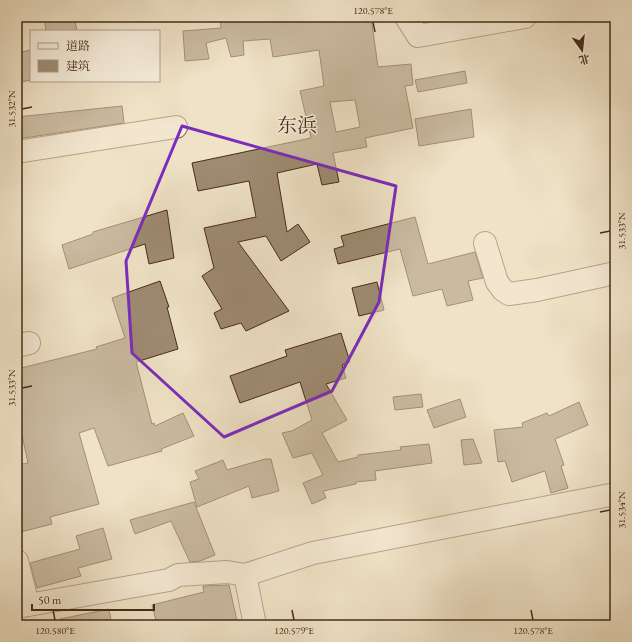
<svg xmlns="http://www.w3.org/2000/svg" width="632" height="642" viewBox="0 0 632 642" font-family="'EB Garamond','Noto Serif SC',serif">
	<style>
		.building { fill: #9e8b72; stroke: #472c17; fill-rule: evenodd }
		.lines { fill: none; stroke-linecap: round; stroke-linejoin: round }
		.minor-casing { stroke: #715a43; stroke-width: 24 }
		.minor { stroke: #f5ecda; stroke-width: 22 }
		.marked { fill: none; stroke: #7b2cbf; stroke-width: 3; stroke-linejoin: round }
		.ticks { fill: none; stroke: #472c17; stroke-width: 1.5 }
		.labels { text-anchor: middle; stroke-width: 3; stroke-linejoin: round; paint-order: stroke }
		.quarter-label { font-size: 20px; fill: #472c17; stroke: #f5ecda }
		.neatline { fill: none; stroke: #472c17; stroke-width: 1.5 }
		.ticks-label { font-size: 10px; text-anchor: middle; fill: #472c17 }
	</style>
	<rect width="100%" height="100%" fill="#efe2c6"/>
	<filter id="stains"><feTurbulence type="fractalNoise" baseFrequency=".005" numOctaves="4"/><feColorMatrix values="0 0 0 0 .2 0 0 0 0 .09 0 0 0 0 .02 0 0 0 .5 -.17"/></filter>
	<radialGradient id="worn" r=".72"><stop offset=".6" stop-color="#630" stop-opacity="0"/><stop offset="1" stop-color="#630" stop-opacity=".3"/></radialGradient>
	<path class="building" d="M44,17H74L77,31H46Z
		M220,17H371L378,67L411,64L413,85L405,86L413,128L365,138L367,147L333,153L339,182L322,185L317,164L277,173L287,232L298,224L310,242L281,261L266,236L238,242L289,311L246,331L241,323L221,329L214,313L222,309L202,276L214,268L204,228L256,217L249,181L198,191L192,163L311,138L300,91L324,86L319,50L273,57L270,39L243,41L244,55L231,57L226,38L206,43L209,59L185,61L183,31L221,28ZM355,100L360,127L336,132L330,102Z
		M31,50V80L17,83V53Z
		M465,71L467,83L418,92L415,80Z
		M122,106L124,123L17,139V117Z
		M471,109L474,137L419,146L415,119Z
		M167,210L174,258L149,264L145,244L69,269L62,245L93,234V232Z
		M415,217L428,264L475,252L483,278L468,281L473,300L447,306L442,289L413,296L400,249L338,264L334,249L344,246L341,236Z
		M160,281L169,307H167L178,349L136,362L152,424L154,423L155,426L183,413L194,436L161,449L162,451L108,466L94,428L79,433L99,504L50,517L52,524L17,533V465L28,463L22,435L17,436V369L97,349L96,347L125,338L112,298Z
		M377,282L384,310L359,316L352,288Z
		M341,333L350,362L342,365L346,378L326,384L347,420L322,433L338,462L358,457V455L401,450L400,447L429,444L432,463L375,471L376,480L356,482V484L323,491L326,498L312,504L303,483L323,475L312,453L293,458L282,433L292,431L312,420L300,382L240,403L230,376L287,356L285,350Z
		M421,394L423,407L395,410L393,397Z
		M460,399L466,417L434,428L427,410Z
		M579,402L588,425L555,439L564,465L561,466L568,488L551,493L545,471L512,482L505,461L498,462L494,430L523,427L522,423L547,413L549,416Z
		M473,439L482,463L464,465L461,440Z
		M265,459H271L279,491L252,498L249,486L197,507L190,482L199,479L195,471L223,460L227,470Z
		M194,502L215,555L200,561L190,562L171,521L135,534L130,520Z
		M103,528L112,559L78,568L81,576L37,588L30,563L80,549L76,536Z
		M229,585L238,625H157L152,605L204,592L203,586Z
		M109,609L112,625H61L60,619Z"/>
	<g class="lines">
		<defs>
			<path id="minor" d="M406,17L418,36L525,17
				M17,152L176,127
				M485,243L497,282L503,290L509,294L537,290L615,273
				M17,346L29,343
				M17,561L28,605
				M245,575L255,625
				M17,607L169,580L178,575L227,572L245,575L313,553L615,494"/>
		</defs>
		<use href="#minor" class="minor-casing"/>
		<use href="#minor" class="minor"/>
	</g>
	<path d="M0 0H632V642H0ZM182,126L396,186L379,302L332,391L224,437L132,353L126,261Z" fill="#efe2c6" fill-opacity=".55" fill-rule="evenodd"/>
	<path class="marked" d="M182,126L396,186L379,302L332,391L224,437L132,353L126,261Z"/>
	<path class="ticks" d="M373,22L375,32M22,109L32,107M600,233L610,231M22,388L32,386M600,512L610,510M53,610L55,620M292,610L294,620M531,610L533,620"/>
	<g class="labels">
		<g class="quarter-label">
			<text x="297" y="132">东浜</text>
		</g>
	</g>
	<rect width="632" height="642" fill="none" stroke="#efe2c6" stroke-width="44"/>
	<rect x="30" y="30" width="130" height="52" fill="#f5ecda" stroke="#af9f8c"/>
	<rect x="38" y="43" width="20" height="6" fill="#f5ecda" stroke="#af9f8c"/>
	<text x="66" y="50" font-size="12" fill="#472c17">道路</text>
	<rect x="38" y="60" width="20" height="12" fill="#9e8b72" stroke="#af9f8c"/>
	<text x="66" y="70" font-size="12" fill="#472c17">建筑</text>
	<g transform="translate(582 50) rotate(165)" stroke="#f5ecda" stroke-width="3" paint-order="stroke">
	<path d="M0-3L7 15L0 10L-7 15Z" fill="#472c17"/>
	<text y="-6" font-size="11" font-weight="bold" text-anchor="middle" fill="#472c17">北</text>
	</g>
	<path d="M32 604v6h122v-6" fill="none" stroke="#472c17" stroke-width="2"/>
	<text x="38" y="604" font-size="12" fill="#472c17" stroke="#f5ecda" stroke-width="3" paint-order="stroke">50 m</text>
	<rect x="22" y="22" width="588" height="598" class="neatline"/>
	<g class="ticks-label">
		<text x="373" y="14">120.578°E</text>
		<text transform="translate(11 109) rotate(-90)" y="4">31.532°N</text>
		<text transform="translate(621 231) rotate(-90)" y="4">31.533°N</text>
		<text transform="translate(11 388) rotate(-90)" y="4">31.533°N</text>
		<text transform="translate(621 510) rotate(-90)" y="4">31.534°N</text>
		<text x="55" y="634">120.580°E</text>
		<text x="294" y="634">120.579°E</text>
		<text x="533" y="634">120.578°E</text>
	</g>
	<rect width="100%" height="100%" filter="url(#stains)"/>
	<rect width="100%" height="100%" fill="url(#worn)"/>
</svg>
